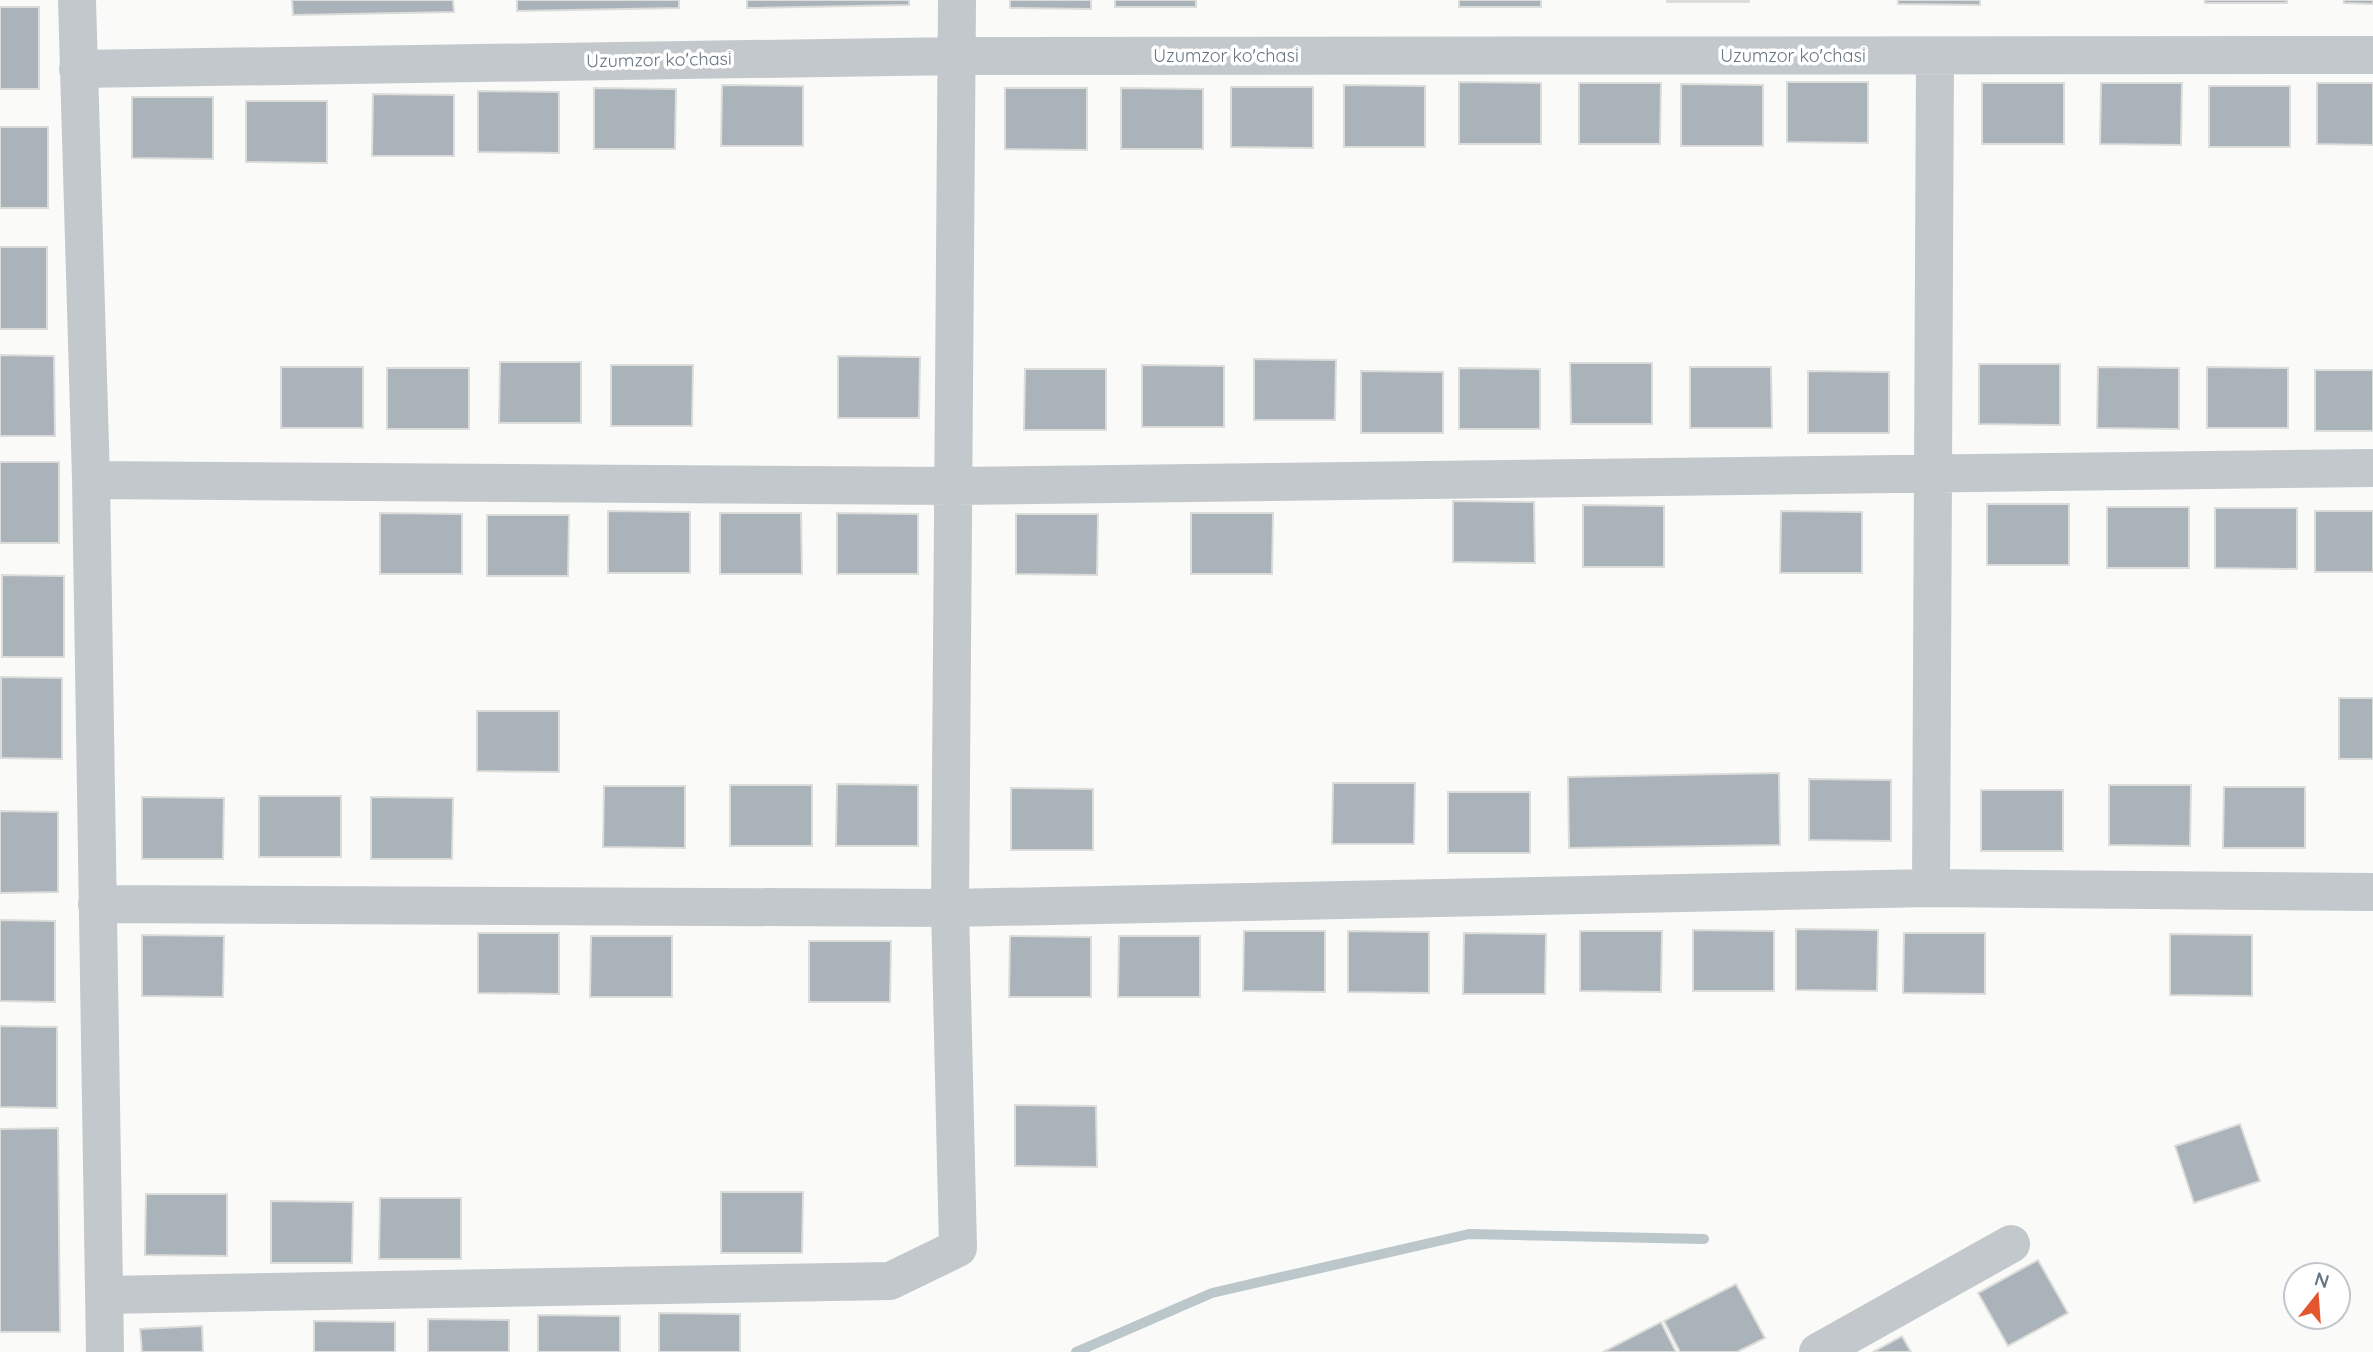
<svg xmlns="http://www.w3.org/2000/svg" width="2373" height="1352" viewBox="0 0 2373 1352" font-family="Quicksand,sans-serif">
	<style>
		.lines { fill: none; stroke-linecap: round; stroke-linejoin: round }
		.stream { stroke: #bbc7cb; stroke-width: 10 }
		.building { fill: #aab3b9; stroke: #dcdcda; stroke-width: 2 }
		.minor { stroke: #c3c8cc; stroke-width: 38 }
		.labels { text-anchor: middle; stroke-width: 7; stroke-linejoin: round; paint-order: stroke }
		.street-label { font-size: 18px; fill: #657683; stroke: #fff }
	</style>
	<rect width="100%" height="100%" fill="#fafaf8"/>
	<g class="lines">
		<path class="stream" d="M1076,1352L1212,1293L1469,1234L1704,1239"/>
	</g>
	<path class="building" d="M292,0H453L454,12L293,15Z
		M517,0H679V8L517,11Z
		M747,0H909V5L747,8Z
		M1010,0H1091V9L1010,8Z
		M1115,0H1196V7H1115Z
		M1459,0H1541V7H1459Z
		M1667,0H1749V2H1667Z
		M1898,0H1980V5L1898,4Z
		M2205,0H2287V3H2205Z
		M2344,0H2373V4L2344,3Z
		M0,7H39V89H0Z
		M1459,82L1541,83V144H1459Z
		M1787,82H1868V143L1787,142Z
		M1579,83H1661L1660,144H1579Z
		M1982,83H2064V144H1982Z
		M2101,83H2182L2181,145L2100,144Z
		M2317,83H2373V145L2317,144Z
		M1681,84L1763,85V146H1681Z
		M722,85L803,86V146H721Z
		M1344,85L1425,86V147H1344Z
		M2209,86H2290V147H2209Z
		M1231,87H1313V148L1231,147Z
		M594,88L676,89L675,149H594Z
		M1005,88H1087V150L1005,149Z
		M1121,88L1203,89V149H1121Z
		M478,91L559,92V153L478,152Z
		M373,94L454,95V156H372Z
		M132,97H213V159L132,158Z
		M246,101H327V163L246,162Z
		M0,127H48V208H0Z
		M0,247H47V329H0Z
		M0,355L54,356L55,436H0Z
		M838,356L920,357L919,418H838Z
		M1254,359L1336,360L1335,420H1254Z
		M500,362H581V423H499Z
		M1570,363H1652V424H1571Z
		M1979,364H2060V425L1979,424Z
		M611,365H693L692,426H611Z
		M1142,365L1224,366V427H1142Z
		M281,367H363V428H281Z
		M1690,367H1771L1772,428H1690Z
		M2098,367L2179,368V429L2097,428Z
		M2207,367L2288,368V428H2207Z
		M387,368H469V429H387Z
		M1459,368L1540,369V429H1459Z
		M1025,369H1106V430H1024Z
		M2315,370H2373V431H2315Z
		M1361,371L1443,372V433H1361Z
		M1808,371L1889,372V433H1808Z
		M0,462H59V543H0Z
		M1453,501L1534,502L1535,563L1453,562Z
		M1987,504H2069V565H1987Z
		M1583,505L1664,506V567H1583Z
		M2107,507H2189V568H2107Z
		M2215,508H2297V569L2215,568Z
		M608,511L690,512V573H608Z
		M1781,511L1862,512V573H1780Z
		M2315,511H2373V572H2315Z
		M380,513L462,514V574H380Z
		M720,513H801L802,574H720Z
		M837,513L918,514V574H837Z
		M1191,513H1273L1272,574H1191Z
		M1016,514H1098L1097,575L1016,574Z
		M487,515H569L568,576H487Z
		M2,575L64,576V657H2Z
		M1,677L62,678V759L1,758Z
		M2339,698H2373V759H2339Z
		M477,711H559V772L477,771Z
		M1779,773L1780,845L1569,848L1568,777Z
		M1809,779L1891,780V841L1809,840Z
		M1333,783H1415L1414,844H1332Z
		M837,784L918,785V846H836Z
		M730,785H812V846H730Z
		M2109,785H2191L2190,846L2109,845Z
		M604,786H685V848L603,847Z
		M2224,787H2305V848H2223Z
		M1011,788L1093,789V850H1011Z
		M1981,790H2063V851H1981Z
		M1448,792H1530V853H1448Z
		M259,796H341V857H259Z
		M142,797L224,798L223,859H142Z
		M371,797L453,798L452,859H371Z
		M0,811L58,812V892L0,893Z
		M0,920L55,921V1002L0,1001Z
		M1796,929L1878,930L1877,991L1796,990Z
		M1693,930L1774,931V991H1693Z
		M1244,931H1325V992L1243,991Z
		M1348,931L1429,932V993L1348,992Z
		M1580,931H1662L1661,992L1580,991Z
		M478,933H559V994L478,993Z
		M1464,933L1546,934L1545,994H1463Z
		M1904,933H1985V994L1903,993Z
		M2170,934L2252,935V996L2170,995Z
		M142,935L224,936L223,997L142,996Z
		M591,936H672V997H590Z
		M1010,936L1091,937V997H1009Z
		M1119,936H1200V997H1118Z
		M809,941H891L890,1002H809Z
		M0,1026L57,1027V1108L0,1107Z
		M1015,1105L1096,1106L1097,1167L1015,1166Z
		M2240,1124L2260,1181L2194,1203L2175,1146Z
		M58,1128L60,1332H0V1129Z
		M721,1192H803L802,1253H721Z
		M146,1194H227V1256L145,1255Z
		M380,1198H461V1259H379Z
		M271,1201L353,1202L352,1263H271Z
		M2038,1260L2068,1313L2008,1346L1978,1293Z
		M1736,1284L1765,1338L1737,1352H1680L1664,1321Z
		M659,1313L740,1314V1352H659Z
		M538,1315L620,1316V1352H538Z
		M428,1319L509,1320V1352H428Z
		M314,1321L395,1322V1352H314Z
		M1661,1322L1676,1352H1603Z
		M202,1326L203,1352H142L140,1329Z
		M1902,1336L1911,1352H1873Z"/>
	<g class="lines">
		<path class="minor" d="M77,0L91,480L105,1352
			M78,69L958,56L2373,55
			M91,480L955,486L2373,468
			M1931,888L1935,56
			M97,904L950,908L1931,888L2373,892
			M104,1295L890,1281L958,1248L950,908L957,0
			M1818,1352L2011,1244"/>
	</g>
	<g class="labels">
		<g class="street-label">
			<text x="1226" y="62">Uzumzor ko'chasi</text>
			<text x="1793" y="62">Uzumzor ko'chasi</text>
			<text transform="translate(659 60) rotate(-1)" y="6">Uzumzor ko'chasi</text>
		</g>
	</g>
	<g transform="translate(2317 1296) rotate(17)"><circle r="33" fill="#ffffff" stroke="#c1c8cd" stroke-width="2"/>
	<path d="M0-5L12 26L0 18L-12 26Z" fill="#e4572e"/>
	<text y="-10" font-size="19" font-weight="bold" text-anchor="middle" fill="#657683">N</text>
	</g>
</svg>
